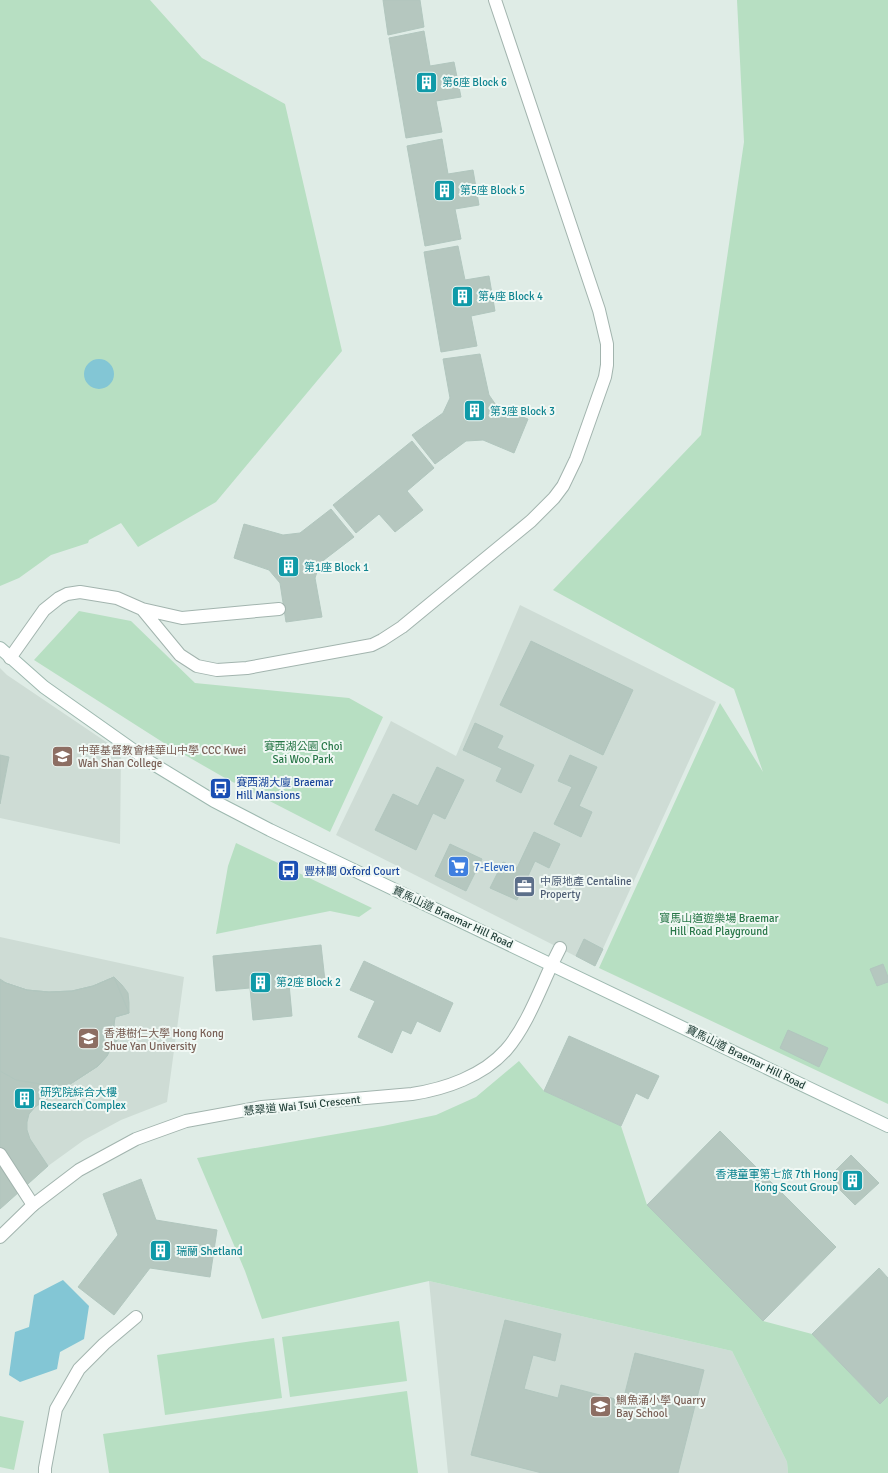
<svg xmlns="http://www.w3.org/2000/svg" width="888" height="1473" viewBox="0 0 888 1473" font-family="Signika,'Noto Sans TC',sans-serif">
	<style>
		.built { fill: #cedcd5 }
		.green { fill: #b7dfc2 }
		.water { fill: #83c6d5 }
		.building { fill: #b5c7bf; stroke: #b1c6be }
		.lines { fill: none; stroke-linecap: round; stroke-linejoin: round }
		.lane-casing { stroke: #a2b4ae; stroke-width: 14 }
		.street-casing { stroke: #a2b4ae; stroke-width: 14 }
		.secondary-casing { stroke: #9db8af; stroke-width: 14 }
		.lane { stroke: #fff; stroke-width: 12 }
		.street { stroke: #fff; stroke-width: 12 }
		.secondary { stroke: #fff; stroke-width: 12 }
		.labels { text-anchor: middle; stroke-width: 4; stroke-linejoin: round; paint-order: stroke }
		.culture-label { font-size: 11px; fill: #0d838f; stroke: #f0f8f4; text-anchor: start }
		.park-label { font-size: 11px; fill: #277647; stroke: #f0f8f4 }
		.education-label { font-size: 11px; fill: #785e54; stroke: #f0f8f4; text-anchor: start }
		.transit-label { font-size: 11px; fill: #164399; stroke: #f0f8f4; text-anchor: start }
		.shop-label { font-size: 11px; fill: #366cbe; stroke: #f0f8f4; text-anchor: start }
		.service-label { font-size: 11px; fill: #4e5e75; stroke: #f0f8f4; text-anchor: start }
		.street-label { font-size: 11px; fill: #1f3d36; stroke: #f0f8f4 }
	</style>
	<rect width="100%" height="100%" fill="#dfece6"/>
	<path class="built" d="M520,605L716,702L595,966L336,835L391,721L456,756Z
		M0,668L7,675L121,752L120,844L0,818V804L9,757L0,755Z
		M0,937L184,977L167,1102L121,1120L84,1140L48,1166L0,1209Z
		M429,1281L732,1351L787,1462L788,1473H448Z"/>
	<path class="green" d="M0,0H150L202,58L285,104L342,351L216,502L138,547L121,523L89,540L88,543L51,555L19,578L0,586Z
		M737,0H888V1104L599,968L720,703L763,772L734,689L553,590L701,435L744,142Z
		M79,611L131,621L195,683L349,698L383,717L330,832L225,778L164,743L34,660Z
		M236,843L255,852L372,908L359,917L330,911L216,934L228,866Z
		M519,1061L544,1091L621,1126L647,1205L763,1321L812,1334L880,1404L888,1396V1473H788L787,1462L732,1351L429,1281L262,1319L245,1271L197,1158L383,1126L436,1115L476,1097Z
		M399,1321L407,1381L290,1397L282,1337Z
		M274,1338L282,1398L165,1415L157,1355Z
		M407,1391L418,1473H109L103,1434Z
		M0,1416L24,1421L14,1470L0,1467Z"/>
	<path class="water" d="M84 374a15 15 0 1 1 30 0a15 15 0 1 1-30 0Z
		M63,1280L89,1306L84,1339L60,1352L57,1369L20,1382L9,1375L15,1332L29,1327L34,1295Z"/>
	<path class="building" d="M383,0H420L424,27L388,35Z
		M424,31L430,66L454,62L461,97L436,101L442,132L406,138L389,38Z
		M442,139L448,174L473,170L479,205L455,209L461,239L425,246L407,146Z
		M458,246L465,280L489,276L495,311L471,316L477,346L441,352L424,252Z
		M480,354L489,395L498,408L528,419L514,453L483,440L466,441L435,464L412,435L443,413L450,398L443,359Z
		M412,441L434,468L407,491L423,510L395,532L379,514L356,533L333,505Z
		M331,509L354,537L320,563L315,578L322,617L286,622L280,583L269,570L234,558L244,524L283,535L300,533Z
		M531,641L633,690L603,755L500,705Z
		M475,723L503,736L497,748L534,765L521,793L496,781L502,768L463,750Z
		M0,755L9,757L0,804Z
		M570,755L597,767L579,806L592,812L581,837L554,824L572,787L558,781Z
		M437,767L464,780L445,819L433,813L416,850L375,830L393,794L418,806Z
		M534,832L560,844L549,868L535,861L517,900L490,888L503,862L517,868Z
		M450,844L482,859L466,891L435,876Z
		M584,939L603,949L595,966L576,956Z
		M321,945L325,981L289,984L292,1016L253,1020L250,988L216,991L213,956Z
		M364,961L453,1003L440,1032L417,1021L411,1034L402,1030L392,1053L358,1037L375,1001L350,990Z
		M883,964L888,977V982L877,986L870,969Z
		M114,977L129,1013L115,1017L113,1032L117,1035L118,1039L115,1043L112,1045L107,1056L98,1066L64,1088L16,1080L0,1071V981L27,990L49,992L72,991L93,986Z
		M114,977L122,985L128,993L129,1003V1013L115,1017L113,1032L117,1035L118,1039L115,1043L112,1045L107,1056L98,1066L35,1107L29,1114L27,1122V1130L30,1139L48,1166L0,1209V979L6,983L27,990L49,992L72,991L93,986Z
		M788,1030L828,1048L819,1067L780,1048Z
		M569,1036L659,1076L648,1099L636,1093L621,1126L544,1091Z
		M720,1131L836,1247L763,1321L647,1205Z
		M851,1155L879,1183L855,1205L828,1178Z
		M141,1179L156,1220L217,1230L210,1277L150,1268L114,1315L78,1287L118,1235L103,1194Z
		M879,1268L888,1278V1396L880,1404L812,1334Z
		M505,1320L561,1334L555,1361L533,1355L524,1389L558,1398L561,1385L623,1401L635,1353L704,1370L678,1473H542L471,1455Z"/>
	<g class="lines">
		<defs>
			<path id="lane" d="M142,609L182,618L279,609
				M10,658L44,610L59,598L67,594L80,592L117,598L142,609L180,655L197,666L217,670L247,668L372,645L382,640L402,627L531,521L554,498L563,486L576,459L605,377L607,365V344L599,310L495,0
				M552,964L560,948
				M0,1154L33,1205
				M45,1473V1468L56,1409L79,1369L104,1344L136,1317"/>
			<path id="street" d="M0,1237L33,1205L79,1170L136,1139L186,1121L262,1107L412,1094C445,1089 483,1076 506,1050C526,1027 539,992 552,964"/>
			<path id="secondary" d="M0,648L44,687L150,762L214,801L270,830L888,1126"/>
		</defs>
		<use href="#lane" class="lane-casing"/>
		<use href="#street" class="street-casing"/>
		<use href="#secondary" class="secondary-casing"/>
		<use href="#lane" class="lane"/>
		<use href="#street" class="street"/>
		<use href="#secondary" class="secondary"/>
	</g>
	<defs>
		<symbol id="building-square" viewBox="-11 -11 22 22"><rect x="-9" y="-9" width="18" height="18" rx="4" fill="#0f9aa8" stroke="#f0f8f4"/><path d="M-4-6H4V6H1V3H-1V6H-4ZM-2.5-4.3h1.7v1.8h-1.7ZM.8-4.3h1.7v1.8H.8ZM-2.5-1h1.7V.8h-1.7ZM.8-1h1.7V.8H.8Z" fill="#fff"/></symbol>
		<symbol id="university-square" viewBox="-11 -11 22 22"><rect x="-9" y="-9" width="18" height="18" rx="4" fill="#8d6e63" stroke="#f0f8f4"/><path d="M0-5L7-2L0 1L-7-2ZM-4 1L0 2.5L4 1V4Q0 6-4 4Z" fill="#fff"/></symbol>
		<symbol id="bus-square" viewBox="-11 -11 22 22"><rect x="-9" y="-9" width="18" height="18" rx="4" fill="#1a4fb4" stroke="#f0f8f4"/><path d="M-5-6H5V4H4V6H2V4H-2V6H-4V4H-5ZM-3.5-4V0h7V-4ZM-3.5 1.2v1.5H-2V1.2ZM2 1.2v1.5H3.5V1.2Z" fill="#fff"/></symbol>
		<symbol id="supermarket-square" viewBox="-11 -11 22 22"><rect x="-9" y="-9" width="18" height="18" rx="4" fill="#3f7fe0" stroke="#f0f8f4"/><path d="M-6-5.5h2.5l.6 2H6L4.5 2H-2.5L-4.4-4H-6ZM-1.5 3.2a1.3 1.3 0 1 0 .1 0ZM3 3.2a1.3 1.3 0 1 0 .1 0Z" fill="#fff"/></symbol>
		<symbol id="office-square" viewBox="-11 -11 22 22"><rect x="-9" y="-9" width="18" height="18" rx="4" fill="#5c6f8a" stroke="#f0f8f4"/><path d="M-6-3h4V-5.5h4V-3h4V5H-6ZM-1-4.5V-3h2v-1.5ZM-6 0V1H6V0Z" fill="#fff"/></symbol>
		<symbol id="school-square" viewBox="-11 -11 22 22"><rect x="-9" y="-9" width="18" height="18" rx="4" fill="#8d6e63" stroke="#f0f8f4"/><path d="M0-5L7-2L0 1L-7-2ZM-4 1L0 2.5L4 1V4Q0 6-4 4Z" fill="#fff"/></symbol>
	</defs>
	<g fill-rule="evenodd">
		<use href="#building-square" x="414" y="70" width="25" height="25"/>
		<use href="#building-square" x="432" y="178" width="25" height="25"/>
		<use href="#building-square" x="450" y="284" width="25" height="25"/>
		<use href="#building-square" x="462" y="398" width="25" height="25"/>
		<use href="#building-square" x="276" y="554" width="25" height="25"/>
		<use href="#university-square" x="50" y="744" width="25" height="25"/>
		<use href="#bus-square" x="208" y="776" width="25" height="25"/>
		<use href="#supermarket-square" x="446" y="854" width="25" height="25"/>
		<use href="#bus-square" x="276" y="858" width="25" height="25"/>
		<use href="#office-square" x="512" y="874" width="25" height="25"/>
		<use href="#building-square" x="248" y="970" width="25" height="25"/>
		<use href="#university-square" x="76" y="1026" width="25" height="25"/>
		<use href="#building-square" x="12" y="1086" width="25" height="25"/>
		<use href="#building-square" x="840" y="1168" width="25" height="25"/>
		<use href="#building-square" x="148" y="1238" width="25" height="25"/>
		<use href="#school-square" x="588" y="1394" width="25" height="25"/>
	</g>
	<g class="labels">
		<g class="culture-label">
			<text x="442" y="86">第6座 Block 6</text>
			<text x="460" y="194">第5座 Block 5</text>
			<text x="478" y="300">第4座 Block 4</text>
			<text x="490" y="415">第3座 Block 3</text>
			<text x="304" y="571">第1座 Block 1</text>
			<text x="276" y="986">第2座 Block 2</text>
			<text x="40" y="1096">研究院綜合大樓<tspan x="40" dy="13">Research Complex</tspan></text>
			<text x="838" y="1178" text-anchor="end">香港童軍第七旅 7th Hong<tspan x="838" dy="13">Kong Scout Group</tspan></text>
			<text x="176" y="1255">瑞蘭 Shetland</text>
		</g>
		<g class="park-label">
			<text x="303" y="750">賽西湖公園 Choi<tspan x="303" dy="13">Sai Woo Park</tspan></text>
			<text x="719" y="922">寶馬山道遊樂場 Braemar<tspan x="719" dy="13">Hill Road Playground</tspan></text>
		</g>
		<g class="education-label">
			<text x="78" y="754">中華基督教會桂華山中學 CCC Kwei<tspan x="78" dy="13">Wah Shan College</tspan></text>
			<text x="104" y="1037">香港樹仁大學 Hong Kong<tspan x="104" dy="13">Shue Yan University</tspan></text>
			<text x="616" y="1404">鰂魚涌小學 Quarry<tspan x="616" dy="13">Bay School</tspan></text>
		</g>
		<g class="transit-label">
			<text x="236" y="786">賽西湖大廈 Braemar<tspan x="236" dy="13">Hill Mansions</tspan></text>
			<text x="304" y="875">豐林閣 Oxford Court</text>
		</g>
		<g class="shop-label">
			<text x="474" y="871">7-Eleven</text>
		</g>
		<g class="service-label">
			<text x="540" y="885">中原地產 Centaline<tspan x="540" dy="13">Property</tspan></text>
		</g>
		<g class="street-label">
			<text transform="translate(453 917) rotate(25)" y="4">寶馬山道 Braemar Hill Road</text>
			<text transform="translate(746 1057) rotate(26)" y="4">寶馬山道 Braemar Hill Road</text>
			<text transform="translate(302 1105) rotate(-6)" y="4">慧翠道 Wai Tsui Crescent</text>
		</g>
	</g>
</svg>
